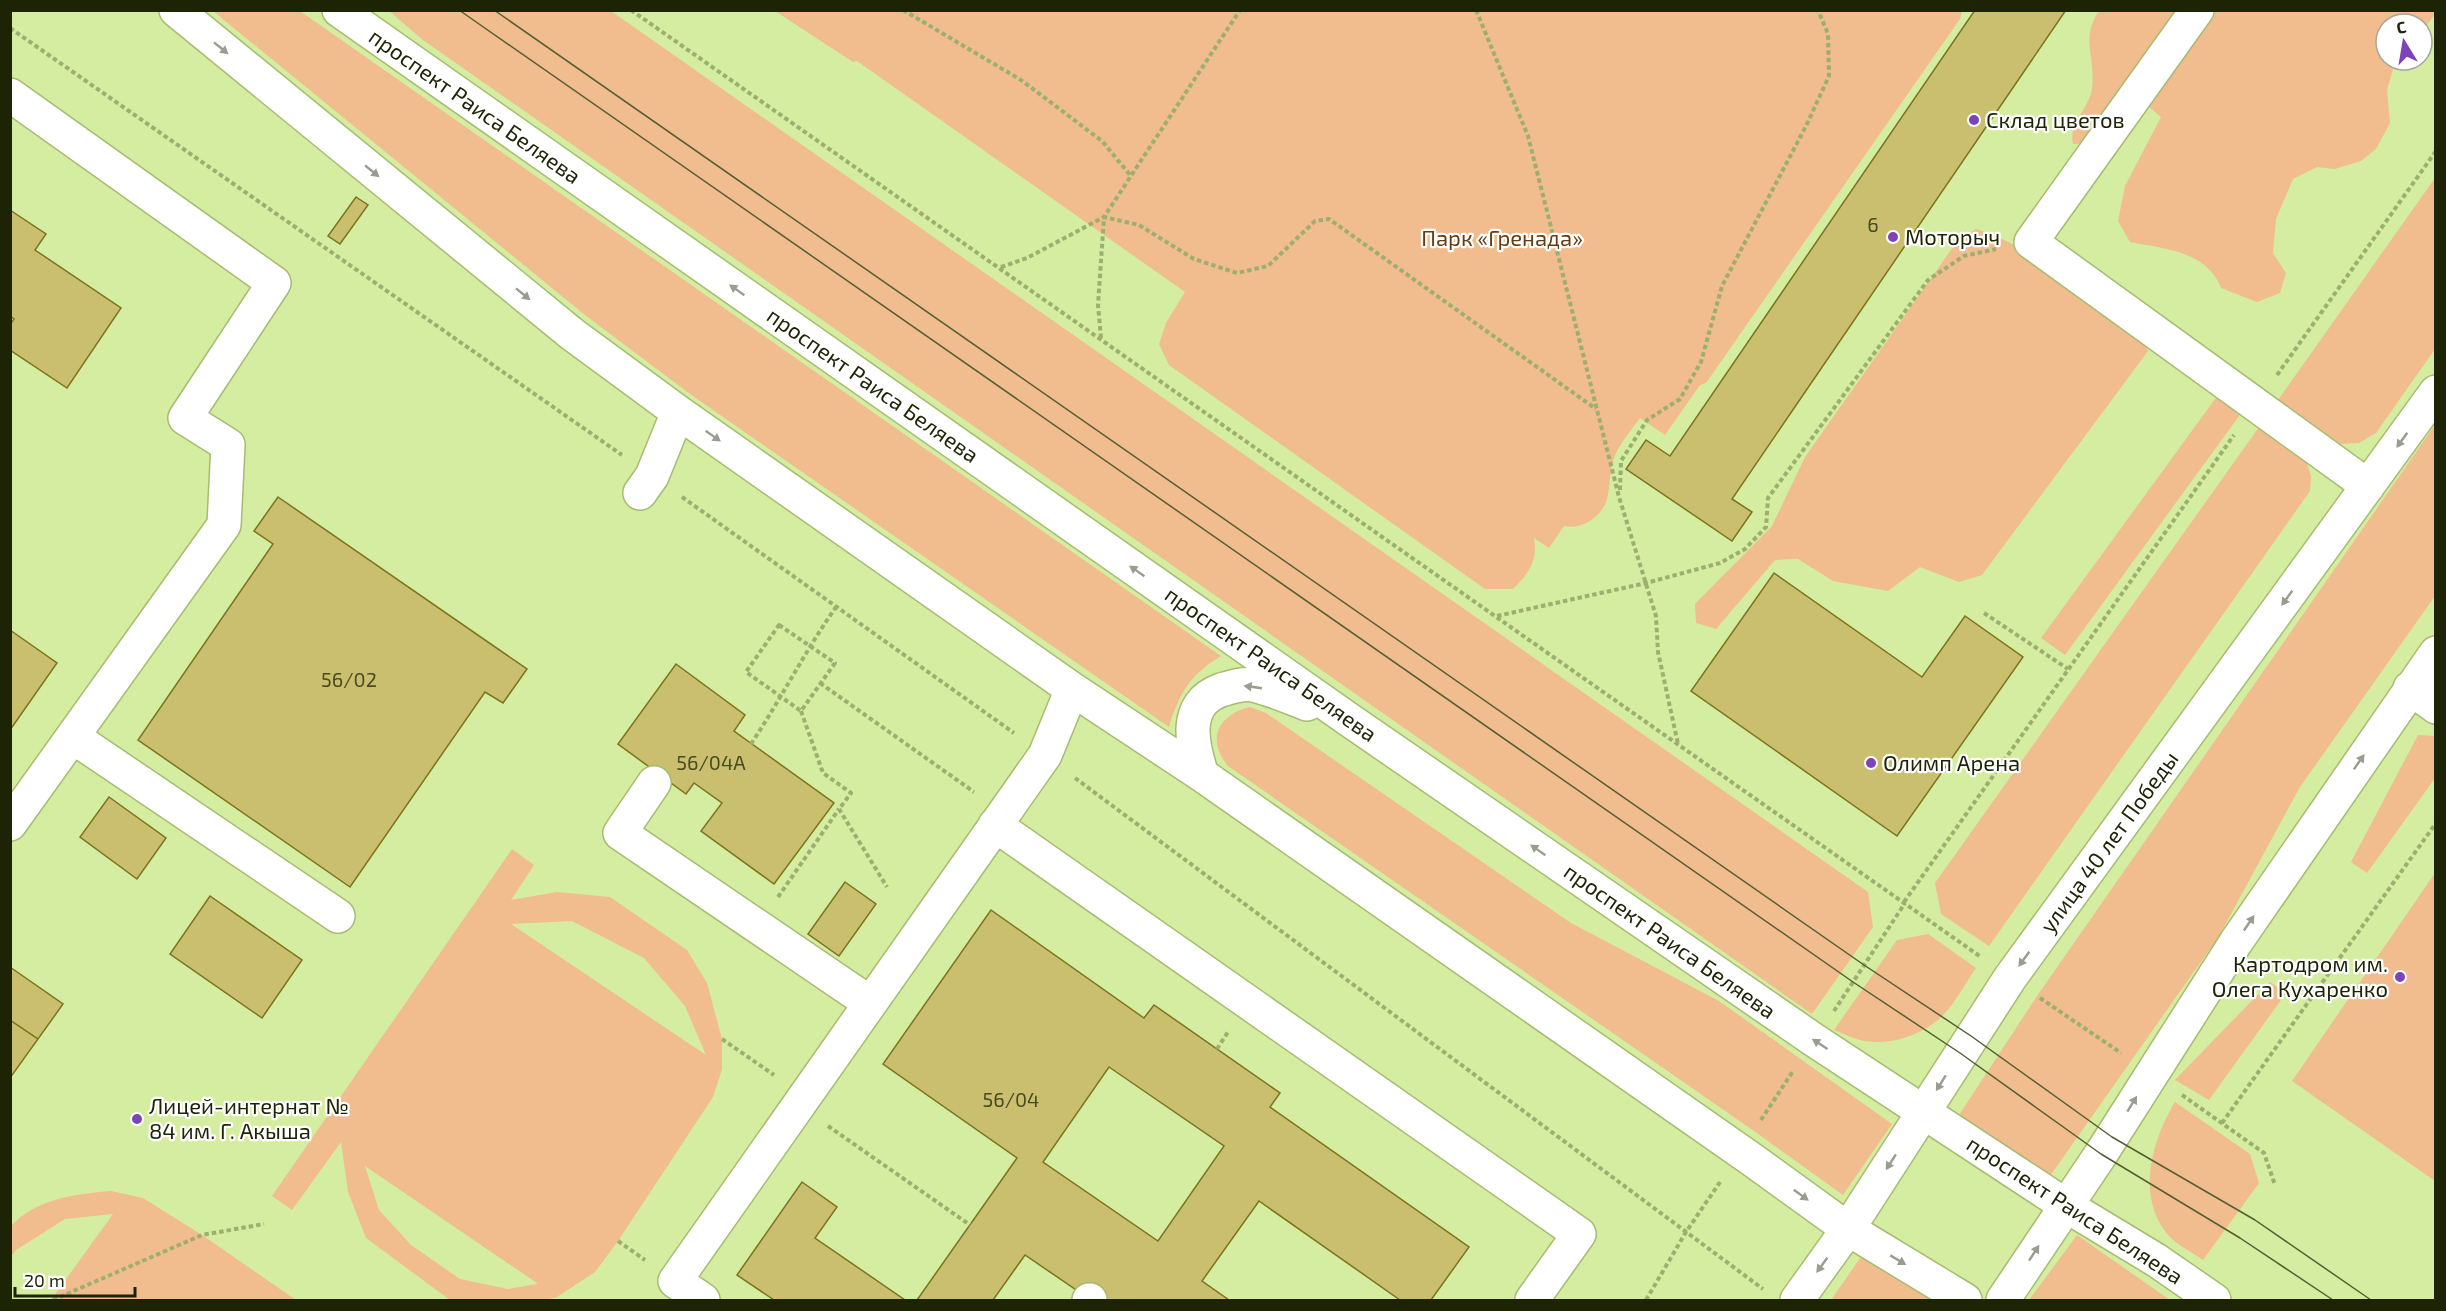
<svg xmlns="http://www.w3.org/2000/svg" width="2446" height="1311" viewBox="0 0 2446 1311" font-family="'Exo 2',sans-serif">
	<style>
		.green { fill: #f1bc8e; fill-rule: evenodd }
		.building { fill: #c9bf6e; stroke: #7c731d; stroke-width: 1.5; fill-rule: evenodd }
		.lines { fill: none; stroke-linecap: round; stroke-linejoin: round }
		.minor-casing { stroke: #a6bc71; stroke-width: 36 }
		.path { stroke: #9caf70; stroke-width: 4; stroke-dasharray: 4.5 3; stroke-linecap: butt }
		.minor { stroke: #fff; stroke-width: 33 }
		.tram { stroke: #535f33; stroke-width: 1.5 }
		.oneway { fill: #999c8e }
		.poi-dot { fill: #7d44ba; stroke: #fff; stroke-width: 2 }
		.labels { text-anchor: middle; stroke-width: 4.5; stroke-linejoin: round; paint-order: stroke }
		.number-label { font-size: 20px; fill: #474b1f }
		.street-label { font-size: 22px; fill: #1c2405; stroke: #fff }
		.poi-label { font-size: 22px; fill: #1c2405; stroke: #fff; text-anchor: start }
		.park-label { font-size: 22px; fill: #663d13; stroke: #fff }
	</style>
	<rect width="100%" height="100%" fill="#d5eda0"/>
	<path class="green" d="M213,11H300L1221,656C1191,674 1179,693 1169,727L690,394L585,315Z
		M389,11H611L1868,892L1873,927L1812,1014L423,40Z
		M775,11H1962L1960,19L1706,383L1700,385L1665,435L1640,418C1632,429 1622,441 1616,453C1609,468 1611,484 1607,499C1602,517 1582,530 1564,526L1549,548L1534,538C1538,560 1529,573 1513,589H1485L1169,365L1159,344L1166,323L1185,292L857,61L853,62Z
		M2099,11H2435V14L2422,32V24H2386V60H2400L2393,69L2387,90L2390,123L2376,149L2361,161L2335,169L2317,167L2293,179L2276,219L2273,253L2286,273L2280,293L2257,302L2221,288C2207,251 2165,249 2130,242L2118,221L2125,186L2161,117L2147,105L2090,143L2073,144C2068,123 2090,108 2092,88C2096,58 2080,38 2099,11Z
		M2435,178V349L2376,433L2359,443L2340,444L2278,400Z
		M1976,229C2032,245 2095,302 2142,337L2148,351L1982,575L1959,582L1920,567L1888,591L1833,581L1798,559L1775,560L1716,629L1696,623L1695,604L1772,526L1805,457L1958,240Z
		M2218,395L2242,412L2065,655L2041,638Z
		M2435,425V596L2300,787L2219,936L2050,1176L1959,1115L2037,996Z
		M2259,427L2306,461L2311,476L2310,491L1989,946L1941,914L1935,883Z
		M1250,707L1266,713L1571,923L1719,1001L1892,1124L1843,1195L1754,1131L1228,766C1206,739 1218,715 1250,707Z
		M2418,735L2435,736V778L2367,873L2351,862Z
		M512,849L534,865L511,900L557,892L610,897L687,950L707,983L722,1039V1069L713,1097L618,1241L595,1272L557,1297L545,1300H450L366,1238L348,1192L341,1142L292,1210L272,1196ZM572,921L644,958L685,1006L706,1055L511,924ZM365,1166L537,1283V1284L508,1289L460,1279L411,1245L379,1210Z
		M2435,873L2436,1181H2435L2292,1081Z
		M1928,934L1976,968C1966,982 1957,1000 1945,1013C1925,1035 1889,1047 1860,1040C1851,1038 1843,1033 1834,1030L1897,940Z
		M2270,982L2286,993L2209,1100L2175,1080Z
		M2175,1102L2250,1154L2259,1183L2203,1260C2192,1252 2177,1245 2169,1236C2135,1198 2152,1140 2175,1102Z
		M111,1191L143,1198L202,1235L296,1300H51L113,1214L65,1219L16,1250L11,1257V1226C36,1199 75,1194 111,1191Z
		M2077,1235L2170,1300H2029Z
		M1868,1247L1945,1300H1831Z"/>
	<path class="building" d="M1975,10H2066L1732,499L1752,512L1732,541L1626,469L1646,440L1670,456Z
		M356,197L368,205L340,244L328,236Z
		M10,210L46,234L35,250L121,308L67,388L10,350V325L14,319L10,316Z
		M278,497L527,669L503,703L485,692L350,887L138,740L273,544L254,531Z
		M1774,573L1922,677L1965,616L2023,657L1897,836L1691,691Z
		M10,630L57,663L10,730Z
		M676,664L745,715L734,731L834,803L774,884L701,831L722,803L694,783L686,794L618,744Z
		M109,797L166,838L137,879L80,837Z
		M845,882L876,904L839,956L808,934Z
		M210,896L302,960L262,1018L170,954Z
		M991,910L1144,1018L1154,1005L1280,1093L1270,1107L1469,1247L1431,1300H1400L1259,1201L1202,1281L1229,1300H1091L1025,1255L993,1300H917L1017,1158L883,1064ZM1109,1067L1224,1146L1158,1241L1043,1162Z
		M10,967L63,1004L38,1039L10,1020Z
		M10,1020L38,1039L10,1078Z
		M802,1182L837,1207L815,1238L905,1300H774L737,1275Z"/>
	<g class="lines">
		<defs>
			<path id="minor" d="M176,10L572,334L678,412L1072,689L1202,775L1754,1161L1848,1229L1965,1300
				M339,10L1348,719L1814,1040L2065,1205L2156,1260L2214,1300
				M2197,10L2031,242L2368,486
				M10,95L274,283L185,418L228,445L224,525L10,824
				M640,493L652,476L678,412
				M2410,688L2436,707
				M73,737L338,916
				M1202,775C1192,745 1182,704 1221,690C1231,687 1243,683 1253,685C1271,689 1289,697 1307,704
				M654,783L620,833L870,1003
				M995,825L1579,1234L1532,1300
				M703,1300L675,1281L1045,755L1072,689
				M1089,1300H1090
				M1797,1300L1848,1229L2010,978L2436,392
				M2003,1300L2101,1154L2236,942L2436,653"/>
		</defs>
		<use href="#minor" class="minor-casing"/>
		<path class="path" d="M631,10L1981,957
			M903,10L1021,80L1102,141L1131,176
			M1476,10L1528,136L1619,497L1656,616L1658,652L1678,744
			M10,28L622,455
			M1001,267L1027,258L1104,217L1240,10
			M1101,338L1098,305L1104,217L1139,225L1194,259L1237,273L1268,266L1315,221L1329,219L1596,409
			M2277,375L2436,151
			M1620,490L1621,461L1647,420L1680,399L1701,362L1722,286L1806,126L1829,76L1828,34L1818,10
			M682,497L1014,733
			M1984,613L2068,669
			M1497,616L1646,583L1720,563L1745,549L1766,527L1768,498L1928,280L1964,256L1996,249
			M779,625L835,663L801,711L746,672Z
			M820,683L974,792
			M801,711L823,773L851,793L839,809L887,887
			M751,744C781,699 805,651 836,607
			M1075,778L1763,1289
			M778,897L839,809
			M1904,902L2234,435
			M2040,998L2121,1053
			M1834,1011L1905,903
			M722,1039L774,1075
			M1217,1049L1228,1032
			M2182,1095L2264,1153L2275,1185
			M1761,1120L1793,1071
			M2222,1123L2436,823
			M828,1126L970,1225
			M618,1241L645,1260
			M53,1300L202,1235L264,1224
			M1646,1300L1686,1232L1720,1182"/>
		<use href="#minor" class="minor"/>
		<path class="tram" d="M459,10L1853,982L1960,1053L2101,1154L2240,1238L2333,1300
			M494,10L1864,965L1971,1036L2112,1137L2255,1220L2371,1300"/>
	</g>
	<defs><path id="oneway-solid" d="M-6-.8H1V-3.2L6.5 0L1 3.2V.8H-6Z" transform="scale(1.5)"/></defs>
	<g class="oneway">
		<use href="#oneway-solid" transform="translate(221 48) rotate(39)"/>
		<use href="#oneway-solid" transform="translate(372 171) rotate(39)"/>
		<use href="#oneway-solid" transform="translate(737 290) rotate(-145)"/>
		<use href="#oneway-solid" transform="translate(523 294) rotate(39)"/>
		<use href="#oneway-solid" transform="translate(713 436) rotate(35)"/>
		<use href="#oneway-solid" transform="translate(2402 440) rotate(126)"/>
		<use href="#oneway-solid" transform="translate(1137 571) rotate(-145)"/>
		<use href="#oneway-solid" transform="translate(2287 598) rotate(126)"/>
		<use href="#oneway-solid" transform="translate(1253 687) rotate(-172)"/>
		<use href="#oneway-solid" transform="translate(2359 762) rotate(-55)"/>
		<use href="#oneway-solid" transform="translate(1538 850) rotate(-145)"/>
		<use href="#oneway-solid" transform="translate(2249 923) rotate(-56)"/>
		<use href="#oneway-solid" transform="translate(2024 959) rotate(126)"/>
		<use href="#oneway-solid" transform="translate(1820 1044) rotate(-147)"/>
		<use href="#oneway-solid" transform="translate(1941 1083) rotate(122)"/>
		<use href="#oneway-solid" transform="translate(2132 1104) rotate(-59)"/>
		<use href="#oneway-solid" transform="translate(1891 1162) rotate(123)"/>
		<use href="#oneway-solid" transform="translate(1801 1195) rotate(36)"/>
		<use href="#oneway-solid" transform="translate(2034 1253) rotate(-57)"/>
		<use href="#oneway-solid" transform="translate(1898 1260) rotate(31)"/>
		<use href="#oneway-solid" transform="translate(1822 1265) rotate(126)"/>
	</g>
	<g class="poi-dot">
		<circle cx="1974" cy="120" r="6"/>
		<circle cx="1893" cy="237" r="6"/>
		<circle cx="1871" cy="763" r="6"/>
		<circle cx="2400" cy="977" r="6"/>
		<circle cx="137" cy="1119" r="6"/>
	</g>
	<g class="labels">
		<g class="number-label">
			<text x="1873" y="232">6</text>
			<text x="349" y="687">56/02</text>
			<text x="711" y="770">56/04А</text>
			<text x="1011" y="1107">56/04</text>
		</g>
		<g class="street-label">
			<text transform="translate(475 106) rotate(35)" y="8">проспект Раиса Беляева</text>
			<text transform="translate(873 385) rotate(35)" y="8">проспект Раиса Беляева</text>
			<text transform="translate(1271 664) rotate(35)" y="8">проспект Раиса Беляева</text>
			<text transform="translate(2109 842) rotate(-54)" y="8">улица 40 лет Победы</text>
			<text transform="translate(1670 941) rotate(35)" y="8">проспект Раиса Беляева</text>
			<text transform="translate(2075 1210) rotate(33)" y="8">проспект Раиса Беляева</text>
		</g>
		<g class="poi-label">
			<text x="1986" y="128">Склад цветов</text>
			<text x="1905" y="245">Моторыч</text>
			<text x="1883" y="771">Олимп Арена</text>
			<text x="2388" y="972" text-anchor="end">Картодром им.<tspan x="2388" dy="25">Олега Кухаренко</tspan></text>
			<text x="149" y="1114">Лицей-интернат №<tspan x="149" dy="25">84 им. Г. Акыша</tspan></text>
		</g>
		<g class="park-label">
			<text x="1502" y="246">Парк «Гренада»</text>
		</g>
	</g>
	<rect width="2446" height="1311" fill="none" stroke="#1c2405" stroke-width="24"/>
	<g transform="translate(2404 42) rotate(349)"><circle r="28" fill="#ffffff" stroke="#a4a79b" stroke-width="1.5"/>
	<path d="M0-4.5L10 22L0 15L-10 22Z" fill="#7d44ba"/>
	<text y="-9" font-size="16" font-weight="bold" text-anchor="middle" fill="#1c2405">С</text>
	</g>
	<path d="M15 1287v9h120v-9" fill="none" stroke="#1c2405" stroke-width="3"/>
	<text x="24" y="1287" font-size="18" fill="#1c2405" stroke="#ffffff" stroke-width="4.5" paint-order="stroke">20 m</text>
</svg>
